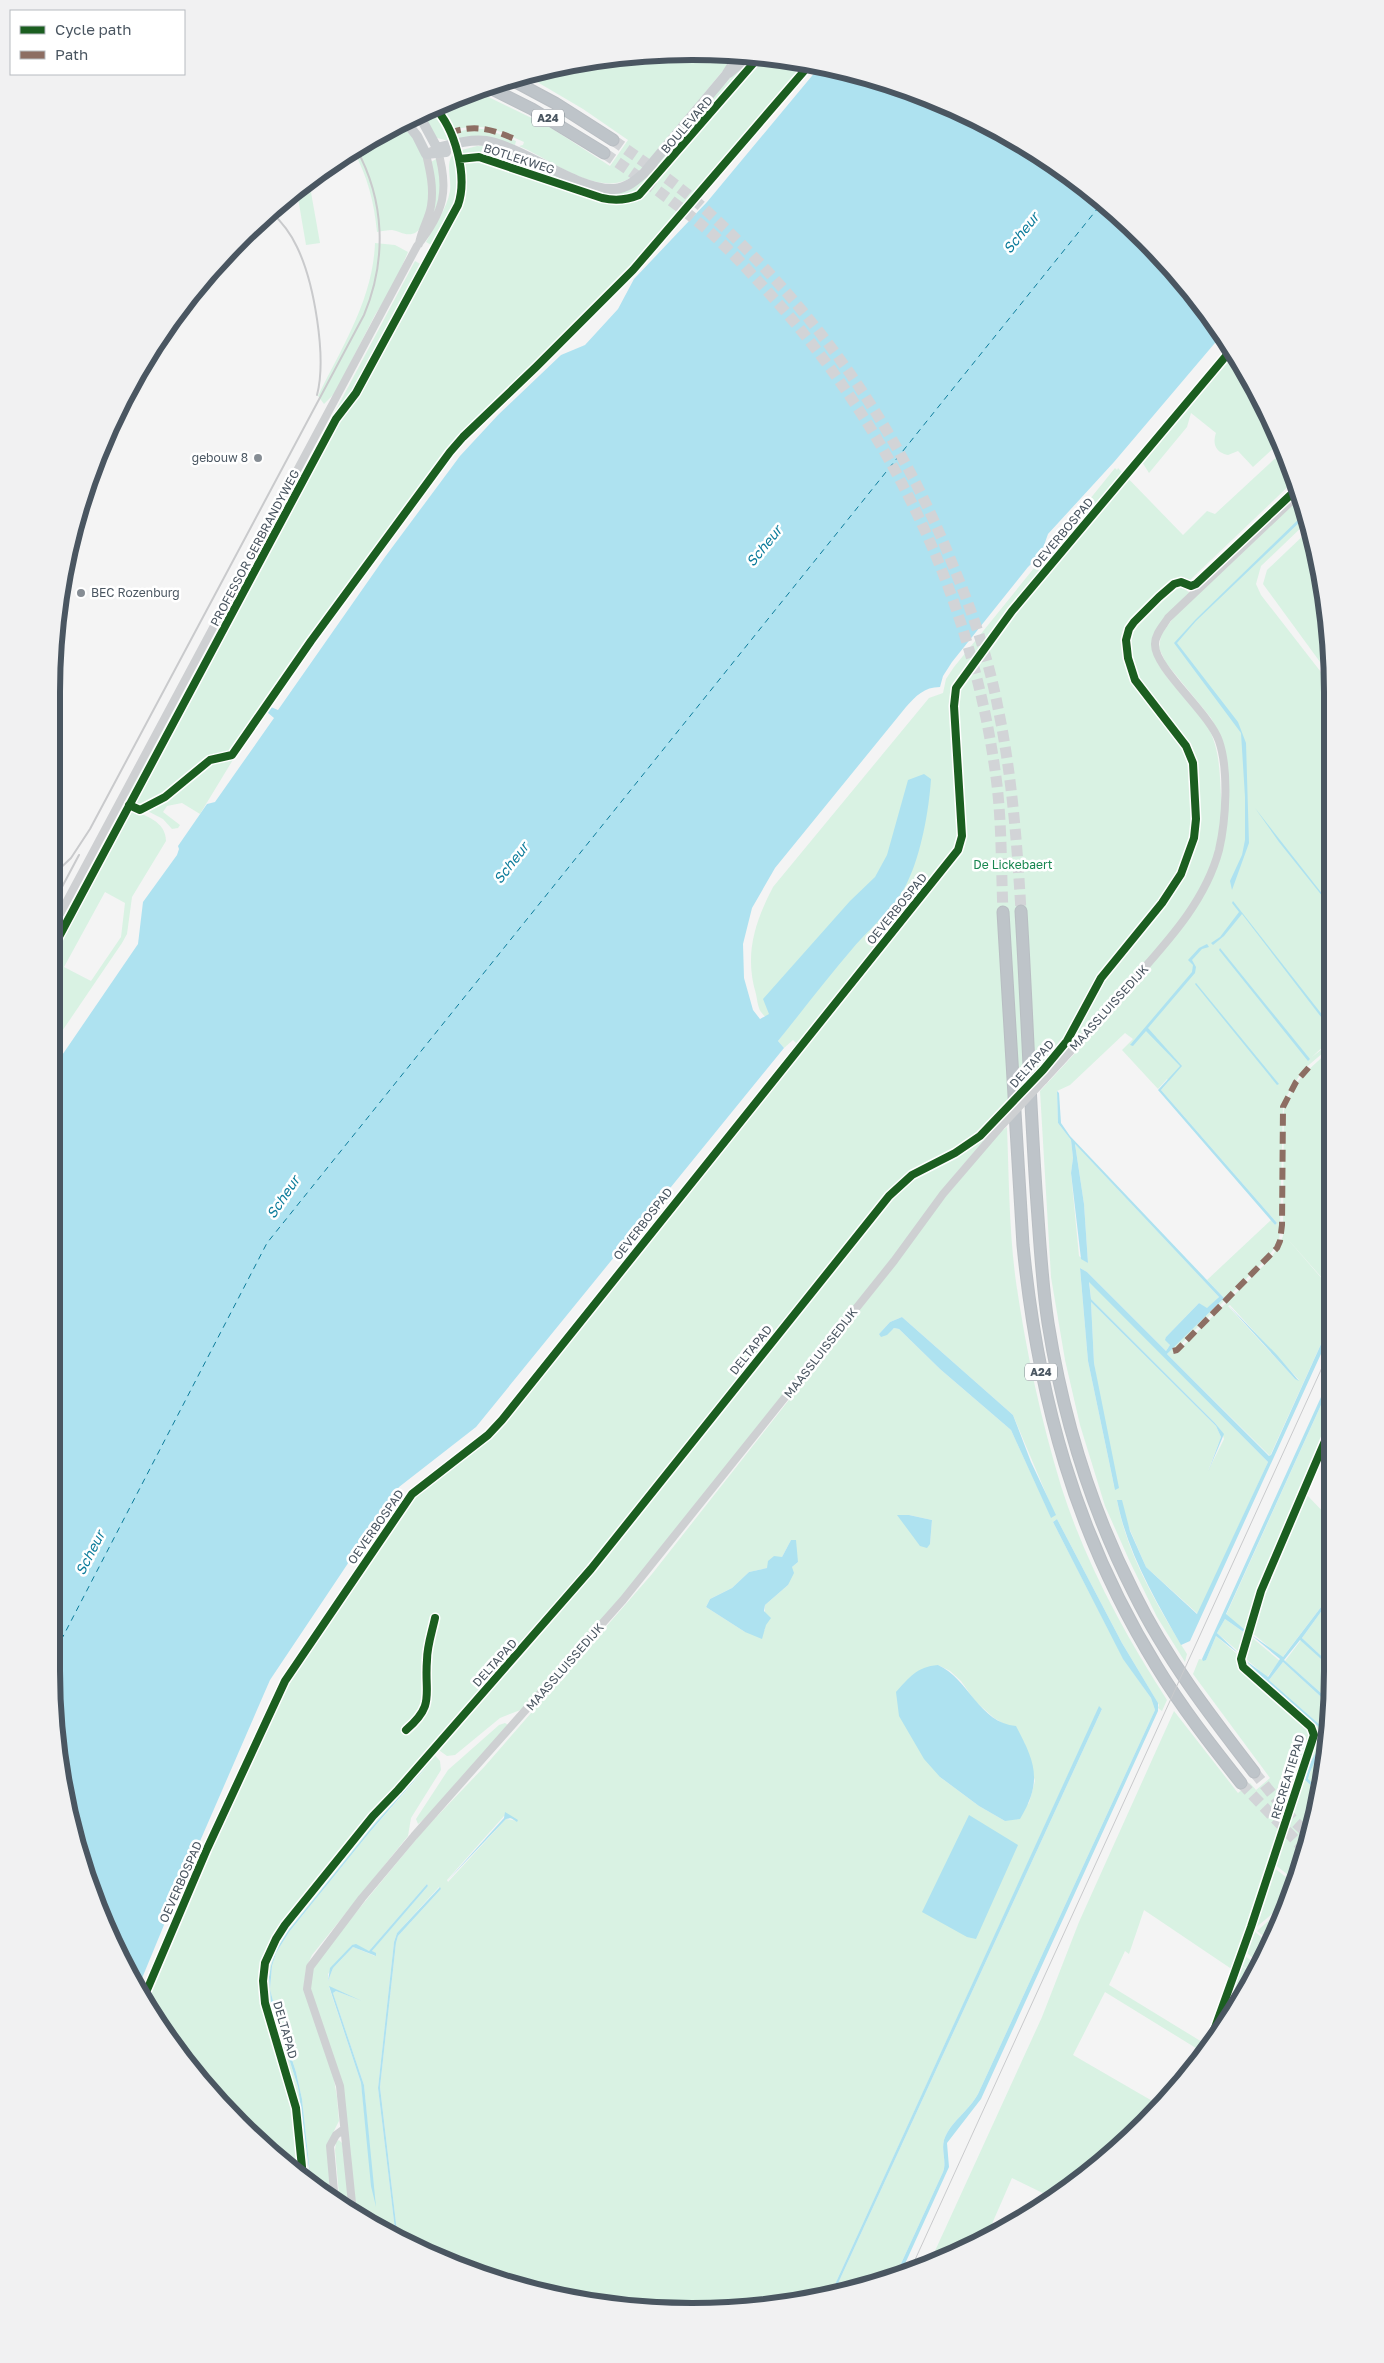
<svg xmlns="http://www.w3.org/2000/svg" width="1384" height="2363" viewBox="0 0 1384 2363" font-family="'Golos Text',sans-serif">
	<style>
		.green { fill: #d9f2e3; fill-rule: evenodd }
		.water { fill: #aee2f0 }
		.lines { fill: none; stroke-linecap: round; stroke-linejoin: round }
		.ferry { stroke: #0c7c9b; stroke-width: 1; stroke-dasharray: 6 5; stroke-linecap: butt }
		.highway-tunnel { stroke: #d2d4d7; stroke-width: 11; stroke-dasharray: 11 5.5; stroke-linecap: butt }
		.highway-casing { stroke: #b9bec3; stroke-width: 13 }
		.minor { stroke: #ced0d2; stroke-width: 8 }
		.major { stroke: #caced1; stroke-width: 10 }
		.highway { stroke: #bec4c9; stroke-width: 11 }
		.tram { stroke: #c9cacc; stroke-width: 1 }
		.rail { stroke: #c9cacc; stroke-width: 2 }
		.minor-bridge { stroke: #ced0d2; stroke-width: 8 }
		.quiet { stroke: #8d6e63; stroke-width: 6; stroke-dasharray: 12 6; stroke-linecap: butt }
		.cycleway-casing { stroke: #fff; stroke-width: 11 }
		.cycleway { stroke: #1b5e20; stroke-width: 8 }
		.poi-dot { fill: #868d94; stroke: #fff; stroke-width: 2 }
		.labels { text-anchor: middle; stroke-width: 5; stroke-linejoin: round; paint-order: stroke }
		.shield { fill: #fff; stroke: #808990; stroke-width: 1 }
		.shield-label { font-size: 11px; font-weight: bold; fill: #4a5661 }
		.street-label { font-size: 12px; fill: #4a5661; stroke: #fff }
		.poi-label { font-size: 12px; fill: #4a5661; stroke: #fff; text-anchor: end }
		.park-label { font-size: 12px; fill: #17864f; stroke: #fff }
		.water-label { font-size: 14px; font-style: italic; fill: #0c7c9b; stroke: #fff }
		.rim { fill: none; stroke: #4a5661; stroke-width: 6 }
	</style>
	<rect width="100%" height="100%" fill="#f4f4f4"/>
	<path class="green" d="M692,51L735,56L645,165C639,171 632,178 624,181C592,193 546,157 519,146L523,145L524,142C491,128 487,123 451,130L435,106L447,100L476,91L548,126L610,166L628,140L583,109L527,76L567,64Z
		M750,58L753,62L718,105L637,194C606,206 570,185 540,175L541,172L621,191Z
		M761,58L811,63V65L551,357L454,451L251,730L200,814L182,803L167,806L163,812L180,825L178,828L172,829L163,819L132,803L338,421L361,387L459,208L464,189L463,159L474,157L481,159L603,200L639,199L692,142Z
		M432,108L440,118L450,141L437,138L419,115Z
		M403,123C410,133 417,142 423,152C431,169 433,223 415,233C406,237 400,231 392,230C387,230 382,231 377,232C374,202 368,177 353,150Z
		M474,128L489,130L516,141L515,145L501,142L454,141L453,133Z
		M477,146C500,146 520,159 540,171L534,168L532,173L477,155L460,156L458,151Z
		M455,153C466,180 459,202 445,227C441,233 438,241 433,246L426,242C434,226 447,209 450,191C452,179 444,161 455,153Z
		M436,159L438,161C444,193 439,206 423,233L435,185L431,162Z
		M309,181L320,243L306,245L297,192Z
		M375,243L395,245L408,252L393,287L375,315L335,393L324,404L318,396C342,347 373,299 375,243Z
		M415,261L422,265V268L360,384L338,414L323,440H320Z
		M1233,353L1247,371L1279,443L1253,467L1238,451L1228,455C1216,453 1212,444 1216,433L1191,413L1187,427L1149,473L1142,462Z
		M1283,451L1296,479L1188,582L1178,580C1164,588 1132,614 1126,630C1119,649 1129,675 1140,691C1155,711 1176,729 1187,751C1199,774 1196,806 1193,830L1196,831C1201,808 1202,774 1192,752C1172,709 1096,665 1144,614C1154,603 1166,592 1179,585L1190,593L1152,642C1151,671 1192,700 1206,724C1226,756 1216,792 1226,827L1223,741L1211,718L1166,663L1159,648L1161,635L1174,617L1301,497L1306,523L1261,566L1256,584L1261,595L1331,685V1039L1312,1057L1331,1042V1046L1303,1070L1283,1102L1280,1228L1279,1242L1268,1257L1172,1353L1178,1351L1270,1259L1279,1246L1283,1236L1284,1107L1294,1086L1305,1073L1331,1049V1288L1284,1235L1331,1289V1322L1270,1456L1167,1354L1224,1298L1207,1280L1271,1220L1275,1225L1277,1223L1161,1090L1169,1081L1167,1079L1158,1089L1122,1050L1133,1039L1125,1033L1070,1085L1057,1091L1058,1123L1071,1140L1073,1158L1071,1173L1079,1256L1088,1263L1084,1204L1075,1144L1219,1297L1207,1309L1199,1303L1166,1337L1170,1345L1166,1351L1087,1272L1080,1268L1088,1361L1115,1490L1094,1363L1091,1302L1216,1426L1221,1437L1208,1471L1224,1439L1222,1432L1215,1423L1091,1299L1089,1281L1268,1462L1198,1614L1146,1567L1117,1500C1127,1555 1158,1607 1187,1654L1185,1662L1157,1617L1130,1562L1105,1506L1080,1425L1065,1360L1051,1277L1040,1091L1105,1021L1097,1016L1047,1069L957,1172L901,1247L629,1588L523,1709L500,1718L455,1755L447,1756L436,1748L556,1612L765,1352L761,1353L493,1680L442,1735L403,1783L371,1816L275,1938L265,1963L262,1991L294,2106L299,2142L301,2175L239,2124L183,2061L143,1995L172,1921L279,1686L406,1497L414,1488L455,1463L493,1432L632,1262L796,1043L793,1040L784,1048L778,1041L784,1033C777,1026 767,1020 761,1012C758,1008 757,999 756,994C744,954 755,922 773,887L929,698L943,693L946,679L954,667L1115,468L1117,470L1118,468L1183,535L1207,511L1215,514ZM1230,1305L1299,1380L1295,1379L1228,1306Z
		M310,459L311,464L239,598L236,599L253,563Z
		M1308,531L1331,650V677L1263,584L1267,570Z
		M223,620L226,622L129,801L128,795Z
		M122,807H126L85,885L81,888Z
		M129,808C145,816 166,821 166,841L132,897L127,934L122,943L54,1043V948ZM105,892L125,903L121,937L91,981L64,967Z
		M79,890L81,892L54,943V936Z
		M1007,1127C1009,1178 1009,1231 1016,1282C1026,1351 1041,1420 1061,1486C1085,1562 1124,1633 1167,1700L1162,1711L1158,1708L1159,1705L1122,1643L1057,1519L1053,1522L1123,1658L1151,1698L1155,1710L978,2094C969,2111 950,2122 944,2140C941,2151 947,2162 943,2172L894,2279L835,2290L1102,1709L1099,1707L832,2291L734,2310L609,2306L526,2290L409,2246L398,2240L380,2087L396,1943L398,1936L441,1889L439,1887L397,1933L394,1942L378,2088L396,2238L357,2216L344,2100L311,1990V1972L321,1955L423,1831L485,1766L652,1574L888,1274L942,1201L999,1133ZM902,1317L1013,1415L1055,1515L1051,1517L1011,1430L940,1369L899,1329L894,1328L889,1332L879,1334L890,1322ZM898,1515H909L932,1520L930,1544ZM791,1540L798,1562L792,1567L788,1585L765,1605V1630L745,1632L706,1607L710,1599L732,1588L749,1572L767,1568L782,1557ZM938,1665L950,1671L961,1681L975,1701L994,1718L1006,1725L1024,1742L1035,1781L1029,1803L1005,1821L979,1806L940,1777ZM504,1816L518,1821L506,1819L448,1882L447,1880ZM427,1884L428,1886L376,1946L372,1951L375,1956L353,1947L333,1968L328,1981V1974L352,1945L369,1951ZM329,1987L362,2001L336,1991L333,1993L364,2085L375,2207L361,2083Z
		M1331,1383V1423L1262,1583L1246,1632L1226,1615Z
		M1305,1493L1331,1520V1594L1282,1658L1251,1632L1267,1583Z
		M1331,1598V1665L1302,1638Z
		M1225,1619L1245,1633L1238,1660L1240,1667L1310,1728L1312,1738L1233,1970L1144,1910L1129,1954L1125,1951L1109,1985L1207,2045L1204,2053L1105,1992L1073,2055L1161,2106L1082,2179L1053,2198L1012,2178L988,2233L992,2235L929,2264L1042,2017L1079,1922L1174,1711L1238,1793L1250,1783L1256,1790L1270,1778L1193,1674L1199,1659L1206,1660L1216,1636L1237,1654L1239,1652L1217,1633Z
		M1250,1636L1280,1661L1267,1677L1246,1659L1245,1661L1327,1734L1305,1780L1316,1790L1296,1881L1274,1864L1316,1733L1311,1725L1244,1664L1243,1657Z
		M1301,1640L1331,1668V1702L1285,1661Z
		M1283,1662L1331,1706L1328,1732L1269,1680Z
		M505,1723L508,1725L429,1815L418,1824L416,1819L448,1770L499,1725Z
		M1325,1743L1317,1787L1308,1780L1313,1764Z
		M432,1752L440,1761L441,1770L411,1818L408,1836L312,1955L306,1968L304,1985L333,2074L337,2097L339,2121L328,2143L333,2201L311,2183L302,2099L296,2072L273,2001L270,1989L272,1966L276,1953L289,1932L369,1833L434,1759L372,1827L288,1931L276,1950L271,1966L269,1977L271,2002L298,2087L310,2182L304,2178C302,2153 302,2126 295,2101C279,2040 245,1988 284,1928L375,1816L399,1792Z
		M1273,1867L1295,1884L1286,1902L1253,1930L1267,1942L1257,1962L1244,1950Z
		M1283,1908L1279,1917L1270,1925L1273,1929L1268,1940L1257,1931Z
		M1245,1956L1256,1964L1252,1972L1240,1965L1251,1973L1230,2016L1225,2012L1224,2015L1229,2019L1209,2047L1236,1975L1235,1972L1240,1958Z
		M339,2140L342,2143L350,2212L340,2206L335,2150L336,2142Z"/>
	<path class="water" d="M821,65L937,100L1048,159L1145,239L1220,337L1114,462L1048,534L1041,554L1028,567L952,662L943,676L940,687C924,687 916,696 906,707L775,868L752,908L743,944L744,978L753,1010L760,1019L769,1014L763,999L850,901L875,877L887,855L908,780L924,774L931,779C929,810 921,855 907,883C895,908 871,927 853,948C827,978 803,1010 778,1041L784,1048L476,1427L399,1487L270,1680L171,1908L138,1988L117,1955L85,1877L57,1755L54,1067L138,944L143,902L177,855L179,849L178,846L207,804L215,802L274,718L267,712L271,707L278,710L385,557L460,456L498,415L561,355L585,345L618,309L634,279L707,202Z
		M1304,514L1305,517L1196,621L1177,643L1238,722L1246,743L1249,843L1232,890L1230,881L1242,855L1245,840V797L1241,733L1174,643L1196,619Z
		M1255,808L1331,905V907L1279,842Z
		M1233,901L1331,1026V1030L1242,914L1224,936L1213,945L1211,943L1220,937L1239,912L1232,903Z
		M1207,944L1209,947L1202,949L1192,960L1196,967L1195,973L1148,1028L1182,1066L1161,1090L1277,1223L1275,1225L1158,1090L1180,1066L1146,1031L1133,1046L1130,1045L1192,972L1193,965L1188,960L1199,948Z
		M1220,948L1310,1059L1308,1061L1219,950Z
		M1196,983L1279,1084L1277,1085L1195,984Z
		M1057,1091L1059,1093L1061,1123L1070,1136L1224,1298L1167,1354L1269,1456L1271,1455L1331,1322V1332L1190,1641L1181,1645C1155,1599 1127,1552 1117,1500H1122L1130,1531L1146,1567L1197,1614L1268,1462L1089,1282L1091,1299L1215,1423L1224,1434L1208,1472L1221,1437L1216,1426L1091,1302L1094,1363L1119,1488L1115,1490L1088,1361L1080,1268L1087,1272L1166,1351L1170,1345L1165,1340L1166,1337L1199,1303L1207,1308L1219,1297L1075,1144L1084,1204L1088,1263L1081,1259L1071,1173L1073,1158L1071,1140L1058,1123Z
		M1228,1305L1277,1355L1299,1381L1295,1379Z
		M902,1317L1013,1415L1031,1462L1056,1515L1051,1518L1011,1430L940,1369L899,1329L894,1328L887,1335L881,1337L879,1334L890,1322Z
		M1331,1375V1383L1226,1614L1245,1630V1633L1225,1619L1217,1633L1239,1654L1216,1636L1206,1660L1203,1661L1202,1659Z
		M897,1515H909L932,1520L930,1544L927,1548L920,1546Z
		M1057,1519L1122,1643L1158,1703V1711L981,2099L947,2143L949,2167L899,2277L894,2279L943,2172C947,2162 941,2151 944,2140C950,2122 969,2111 978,2094L1155,1710L1151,1698L1123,1659L1053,1522Z
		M791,1540H796L798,1562L792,1567L794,1573L788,1585L765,1605L764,1611L771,1618L766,1625L762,1639L745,1632L706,1607L710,1599L732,1588L749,1572L767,1568L768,1561L774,1556L782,1557Z
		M1331,1594V1598L1302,1638L1331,1665V1668L1300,1640L1284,1660L1331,1702V1706L1283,1662L1269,1680L1328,1732C1324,1749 1312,1762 1308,1779L1317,1787L1316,1790L1305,1780L1310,1763L1327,1734L1269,1684L1245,1660L1268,1677L1280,1659L1250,1634L1283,1657Z
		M938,1665C969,1679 979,1723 1016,1726C1035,1762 1043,1781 1020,1819L1005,1821L979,1806L940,1777L924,1759L899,1716L896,1692C910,1677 916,1667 938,1665Z
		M1099,1706L1102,1709L835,2290L832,2291Z
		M433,1759L369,1833L289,1932L276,1953L272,1966L270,1989L273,2001L296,2072L302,2099L311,2183L298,2087L271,2002L269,1977L271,1966L276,1950L288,1931L372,1827Z
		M505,1812L518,1820L517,1822L511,1818L506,1819L447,1881L504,1818Z
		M969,1815L1018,1845L976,1939L967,1937L922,1912Z
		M427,1884L428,1886L372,1951L376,1953V1956L353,1947L333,1968L328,1981L330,1968L352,1945L356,1944L369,1951Z
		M440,1887L441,1889L398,1936L396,1943L380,2087L398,2240L396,2238L378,2088L394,1942L397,1933Z
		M329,1986L362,2001L336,1991L333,1993L364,2085L376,2207L371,2186L361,2083Z"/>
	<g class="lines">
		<path class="ferry" d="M56,1650L267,1243L1102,203"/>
		<path class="highway-tunnel" d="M613,140C645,163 679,185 708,212C819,314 901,432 956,573C974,616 989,661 998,708C1012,775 1017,843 1021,911
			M604,153C636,175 668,197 698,222C724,243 746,268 768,292C890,426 972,597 996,777C1002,822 1001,868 1003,912
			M1254,1772L1294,1821L1307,1833
			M1241,1783L1304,1849"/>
		<defs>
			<path id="highway" d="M512,80L555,103L613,140
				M488,87L532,109L604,153
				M1021,911C1027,1009 1030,1107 1037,1204C1040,1244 1042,1284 1048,1323C1063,1417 1091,1509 1134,1593C1166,1658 1210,1715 1254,1772
				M1003,912L1023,1245C1038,1398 1075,1534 1157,1667C1182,1708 1211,1745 1241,1783"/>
		</defs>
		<use href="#highway" class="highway-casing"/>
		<path class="minor" d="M54,925L417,246C444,212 450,190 437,148L426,154C430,171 434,188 431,206C429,219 421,230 419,244
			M1044,1080C1073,1049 1102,1017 1130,984C1165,944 1205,903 1219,850C1226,820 1229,770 1219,741C1209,712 1154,668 1155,644C1155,634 1163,626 1168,618L1300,493
			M335,2203L330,2146L336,2135L344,2129
			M353,2213L340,2086L307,1989L310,1967L362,1898L414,1836L623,1600L894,1261L943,1194L1003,1124"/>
		<path class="major" d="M729,73L748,57
			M417,116L423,122L437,148C453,144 470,139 486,141C524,147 577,191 614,189C627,188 635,181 644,173L726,75L738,56
			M406,122L417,136L426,154L446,152"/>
		<use href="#highway" class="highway"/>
		<path class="tram" d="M909,2273L1331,1348"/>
		<path class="rail" d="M271,212C282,222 291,234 297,247C314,282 327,357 317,395
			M53,875L71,858L90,829L364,315C387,260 385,201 356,148
			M54,902L79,855"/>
		<path class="minor-bridge" d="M1003,1124L1044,1080"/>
		<path class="quiet" d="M449,133C475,124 492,129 517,140
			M1173,1351L1177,1350L1277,1248L1280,1241L1282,1225L1283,1107L1296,1082L1310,1066"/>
		<defs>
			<path id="cycleway" d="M459,159L479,157L602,198C615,201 627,200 639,195L758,58
				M129,805L140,810L165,797L210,760L232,755L311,641L450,452L463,437L536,367L633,270L811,63
				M54,946L336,419L356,393L458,205C468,176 455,128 434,107
				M406,1730C436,1704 424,1695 427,1660C427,1646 432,1632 435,1618
				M144,1997L207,1849L285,1681L412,1494L488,1435L502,1420L958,850L962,836L954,706L956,688L1012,611L1231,350
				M1207,2050L1251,1927L1314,1735L1311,1727L1243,1667L1241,1659L1261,1591L1331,1427
				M303,2177L296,2108L265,2003L263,1981L265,1963L276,1939L285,1925L373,1816L398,1790L591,1569L889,1196L912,1175L955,1153L980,1136L1043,1070L1067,1041L1101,978L1162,903L1181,874L1194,838L1196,819L1193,763L1186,746L1135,680L1128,658L1126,640L1129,629L1134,622L1159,597L1174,584L1181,582L1191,586L1196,584L1299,487"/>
		</defs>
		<use href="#cycleway" class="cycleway-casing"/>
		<use href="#cycleway" class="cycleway"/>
	</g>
	<g class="poi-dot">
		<circle cx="258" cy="458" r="5"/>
		<circle cx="81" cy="593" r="5"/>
	</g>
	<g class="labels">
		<g class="shield">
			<rect x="532" y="109.5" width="32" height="17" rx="4"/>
			<rect x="1025" y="1363.5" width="32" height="17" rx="4"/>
		</g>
		<g class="shield-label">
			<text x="548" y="122">A24</text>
			<text x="1041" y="1376">A24</text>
		</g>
		<g class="street-label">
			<text transform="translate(687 125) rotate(-49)" y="4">BOULEVARD</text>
			<text transform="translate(519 159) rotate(18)" y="4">BOTLEKWEG</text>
			<text transform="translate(1063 533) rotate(-50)" y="4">OEVERBOSPAD</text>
			<text transform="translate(255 548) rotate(-62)" y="4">PROFESSOR GERBRANDYWEG</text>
			<text transform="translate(897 909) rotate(-51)" y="4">OEVERBOSPAD</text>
			<text transform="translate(1109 1008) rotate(-48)" y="4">MAASSLUISSEDIJK</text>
			<text transform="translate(1032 1064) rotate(-48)" y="4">DELTAPAD</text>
			<text transform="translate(643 1224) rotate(-52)" y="4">OEVERBOSPAD</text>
			<text transform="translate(751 1350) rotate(-51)" y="4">DELTAPAD</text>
			<text transform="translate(821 1353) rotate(-52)" y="4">MAASSLUISSEDIJK</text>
			<text transform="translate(376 1527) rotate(-55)" y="4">OEVERBOSPAD</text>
			<text transform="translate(495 1663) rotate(-48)" y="4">DELTAPAD</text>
			<text transform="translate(565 1667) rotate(-49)" y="4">MAASSLUISSEDIJK</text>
			<text transform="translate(1288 1777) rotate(-73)" y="4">RECREATIEPAD</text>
			<text transform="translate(181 1882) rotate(-66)" y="4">OEVERBOSPAD</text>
			<text transform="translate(285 2030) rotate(74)" y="4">DELTAPAD</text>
		</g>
		<g class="poi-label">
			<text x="248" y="462">gebouw 8</text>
			<text x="91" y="597" text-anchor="start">BEC Rozenburg</text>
		</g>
		<g class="park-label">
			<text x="1013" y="869">De Lickebaert</text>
		</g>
		<g class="water-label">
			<text transform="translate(1021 233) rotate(-51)" y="5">Scheur</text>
			<text transform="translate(764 546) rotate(-51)" y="5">Scheur</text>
			<text transform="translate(511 863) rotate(-52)" y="5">Scheur</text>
			<text transform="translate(283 1197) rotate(-56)" y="5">Scheur</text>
			<text transform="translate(90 1553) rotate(-63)" y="5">Scheur</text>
		</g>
	</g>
	<path d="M0 0H1384V2363H0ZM692 60H692A632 632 0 0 1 1324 692V1671A632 632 0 0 1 692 2303H692A632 632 0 0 1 60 1671V692A632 632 0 0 1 692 60Z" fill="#f1f1f2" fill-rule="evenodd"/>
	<path class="rim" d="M692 60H692A632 632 0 0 1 1324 692V1671A632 632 0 0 1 692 2303H692A632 632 0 0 1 60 1671V692A632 632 0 0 1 692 60Z"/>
	<rect x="10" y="10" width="175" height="65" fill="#ffffff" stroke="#b7bbc0"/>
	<rect x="20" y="26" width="25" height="8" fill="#1b5e20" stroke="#b7bbc0"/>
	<text x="55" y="35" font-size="15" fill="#4a5661">Cycle path</text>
	<rect x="20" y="51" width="25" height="8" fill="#8d6e63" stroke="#b7bbc0"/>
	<text x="55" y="60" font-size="15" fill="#4a5661">Path</text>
</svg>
